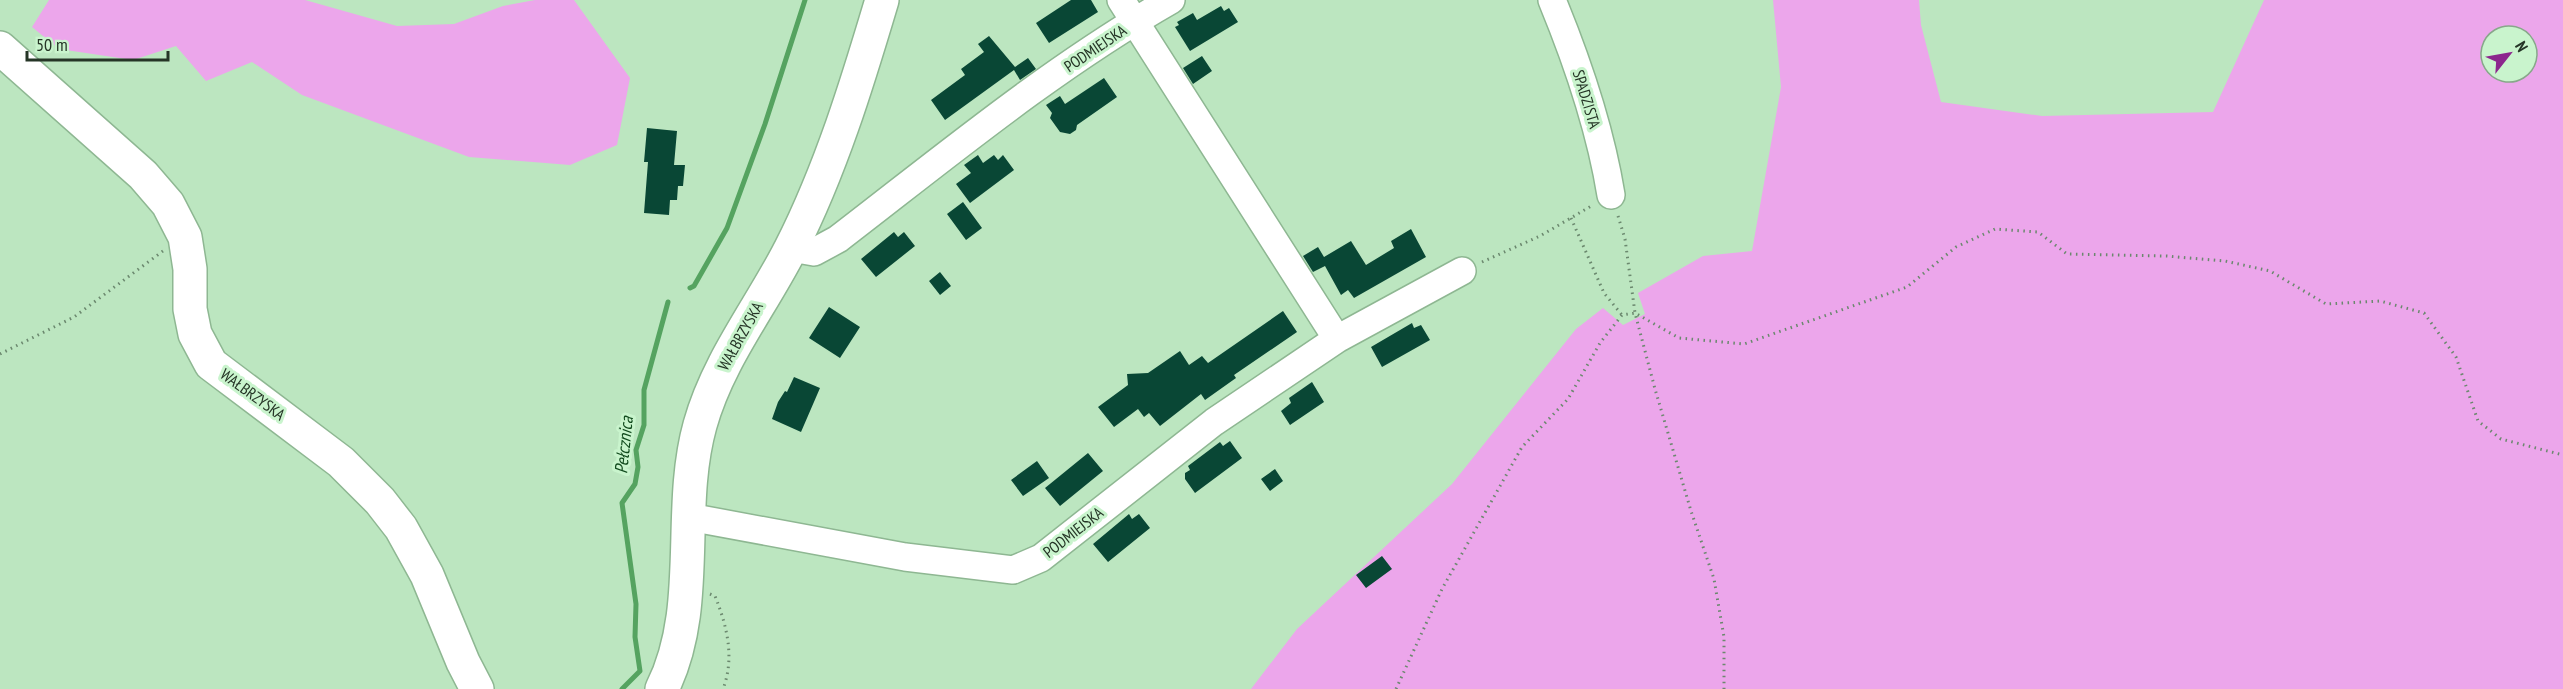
<svg xmlns="http://www.w3.org/2000/svg" width="2563" height="689" viewBox="0 0 2563 689" font-family="'PT Sans Narrow',sans-serif">
	<style>
		.green { fill: #eca6eb; fill-rule: evenodd }
		.lines { fill: none; stroke-linecap: round; stroke-linejoin: round }
		.stream { stroke: #55a360; stroke-width: 5 }
		.building { fill: #094735 }
		.minor-casing { stroke: #8eb792; stroke-width: 30 }
		.major-casing { stroke: #8eb792; stroke-width: 36 }
		.path { stroke: #6b886e; stroke-width: 3; stroke-dasharray: 1.5 4.5; stroke-linecap: butt }
		.minor { stroke: #fff; stroke-width: 27 }
		.major { stroke: #fff; stroke-width: 33 }
		.labels { text-anchor: middle; stroke-width: 6; stroke-linejoin: round; paint-order: stroke }
		.street-label { font-size: 16px; fill: #253526; stroke: #c9f4cd }
		.water-label { font-size: 18px; font-style: italic; fill: #124b1e; stroke: #c9f4cd }
	</style>
	<rect width="100%" height="100%" fill="#bce6c0"/>
	<path class="green" d="M49,0H305L397,26L454,24L503,6L535,0H574L630,78L617,145L570,165L469,157L302,95L252,62L206,81L176,46L133,60L59,49L32,27Z
		M1773,0H1919L1921,25L1941,102L2042,116L2213,112L2264,0H2563V689H1251L1297,629L1452,484L1576,329L1603,308L1623,325L1645,314L1638,293L1703,256L1752,251L1781,87ZM2491,36H2527V72H2491Z"/>
	<g class="lines">
		<path class="stream" d="M690,288L694,286L727,228L765,124L805,0
			M622,689L640,671L635,637L636,604L622,503L635,484L638,467L636,450L644,425V390L668,302"/>
	</g>
	<path class="building" d="M1071,0H1091L1098,12L1049,43L1036,23Z
		M1221,6L1224,11L1229,8L1238,22L1190,51L1175,27L1179,25L1177,22L1193,13L1197,20Z
		M989,36L1015,67L1028,58L1036,69L1020,80L1014,70L945,120L931,100L965,75L961,69L984,52L978,44Z
		M1202,56L1212,71L1193,84L1183,68Z
		M1104,78L1117,97L1077,125L1076,130L1070,134L1060,132L1050,118L1052,113L1046,105L1060,96L1065,104Z
		M647,128L677,131L674,165H685L683,186H678L677,200H670L669,215L644,213L648,162H644Z
		M978,155L983,163L994,155L998,160L1003,155L1014,170L970,203L956,184L971,173L964,165Z
		M963,202L982,228L966,240L947,214Z
		M1411,229L1426,257L1354,298L1348,290L1341,295L1325,266L1313,272L1303,256L1318,247L1324,257L1351,241L1366,265L1394,248L1391,241Z
		M894,232L898,237L904,232L915,246L876,277L861,259Z
		M940,272L951,286L940,295L929,281Z
		M829,307L860,327L840,358L809,338Z
		M1283,311L1297,332L1234,375L1236,378L1205,400L1201,394L1160,426L1149,413L1144,417L1138,409L1114,427L1098,407L1128,385L1127,374L1148,373L1180,351L1189,365L1202,356L1208,363Z
		M1412,323L1414,328L1421,325L1430,340L1382,367L1371,347Z
		M794,377L820,388L801,432L772,419L778,402L785,391L787,392Z
		M1312,382L1324,402L1290,425L1281,411L1291,403L1289,398Z
		M1230,441L1242,458L1195,493L1185,479V473L1190,470L1188,466L1220,442L1223,446Z
		M1088,453L1103,471L1060,506L1045,488Z
		M1037,461L1049,478L1023,496L1011,480Z
		M1275,469L1283,481L1270,491L1261,479Z
		M1129,514L1132,519L1139,514L1150,528L1108,562L1093,544Z
		M1382,556L1392,569L1366,588L1356,575Z"/>
	<g class="lines">
		<defs>
			<path id="minor" d="M1121,0L1337,339
				M1552,0C1578,63 1600,127 1611,195
				M791,248L814,252L838,239C946,156 1052,68 1171,0
				M689,517L905,557L1013,570L1041,558L1214,422L1337,339L1462,271"/>
			<path id="major" d="M0,48L143,175L168,204L185,237L190,269V309L195,334L211,364L341,462L380,501L401,528L427,575L463,662L477,689
				M662,689C703,607 676,511 700,425C718,360 761,307 791,248C831,169 857,84 882,0"/>
		</defs>
		<use href="#minor" class="minor-casing"/>
		<use href="#major" class="major-casing"/>
		<path class="path" d="M1618,216L1625,239L1635,313L1655,389L1691,511L1714,579L1724,637V689
			M1571,218L1604,293L1622,315
			M1482,262L1540,236L1593,205
			M0,354L74,317L163,251
			M710,594L715,596C727,626 735,658 723,689
			M1396,689L1442,589L1522,447L1568,399L1600,343L1622,315L1635,313L1679,338L1744,344L1907,287L1956,247L1995,229L2038,232L2067,254L2166,256L2225,261L2270,271L2326,304L2380,301L2424,313L2456,357L2478,421L2501,439L2563,455"/>
		<use href="#minor" class="minor"/>
		<use href="#major" class="major"/>
	</g>
	<g class="labels">
		<g class="street-label">
			<text transform="translate(1095 48) rotate(-34)" y="6">PODMIEJSKA</text>
			<text transform="translate(1587 99) rotate(73)" y="6">SPADZISTA</text>
			<text transform="translate(740 336) rotate(-61)" y="6">WAŁBRZYSKA</text>
			<text transform="translate(253 394) rotate(36)" y="6">WAŁBRZYSKA</text>
			<text transform="translate(1073 532) rotate(-38)" y="6">PODMIEJSKA</text>
		</g>
		<g class="water-label">
			<text transform="translate(624 445) rotate(-84)" y="6">Pełcznica</text>
		</g>
	</g>
	<g transform="translate(2509 54) rotate(59)"><circle r="28" fill="#c9f4cd" stroke="#87a88a" stroke-width="1.5"/>
	<path d="M0-4.5L10 22L0 15L-10 22Z" fill="#8c268d"/>
	<text y="-9" font-size="16" font-weight="bold" text-anchor="middle" fill="#253526">N</text>
	</g>
	<path d="M27 51v9h141v-9" fill="none" stroke="#253526" stroke-width="3"/>
	<text x="36" y="51" font-size="18" fill="#253526" stroke="#c9f4cd" stroke-width="4.5" paint-order="stroke">50 m</text>
</svg>
